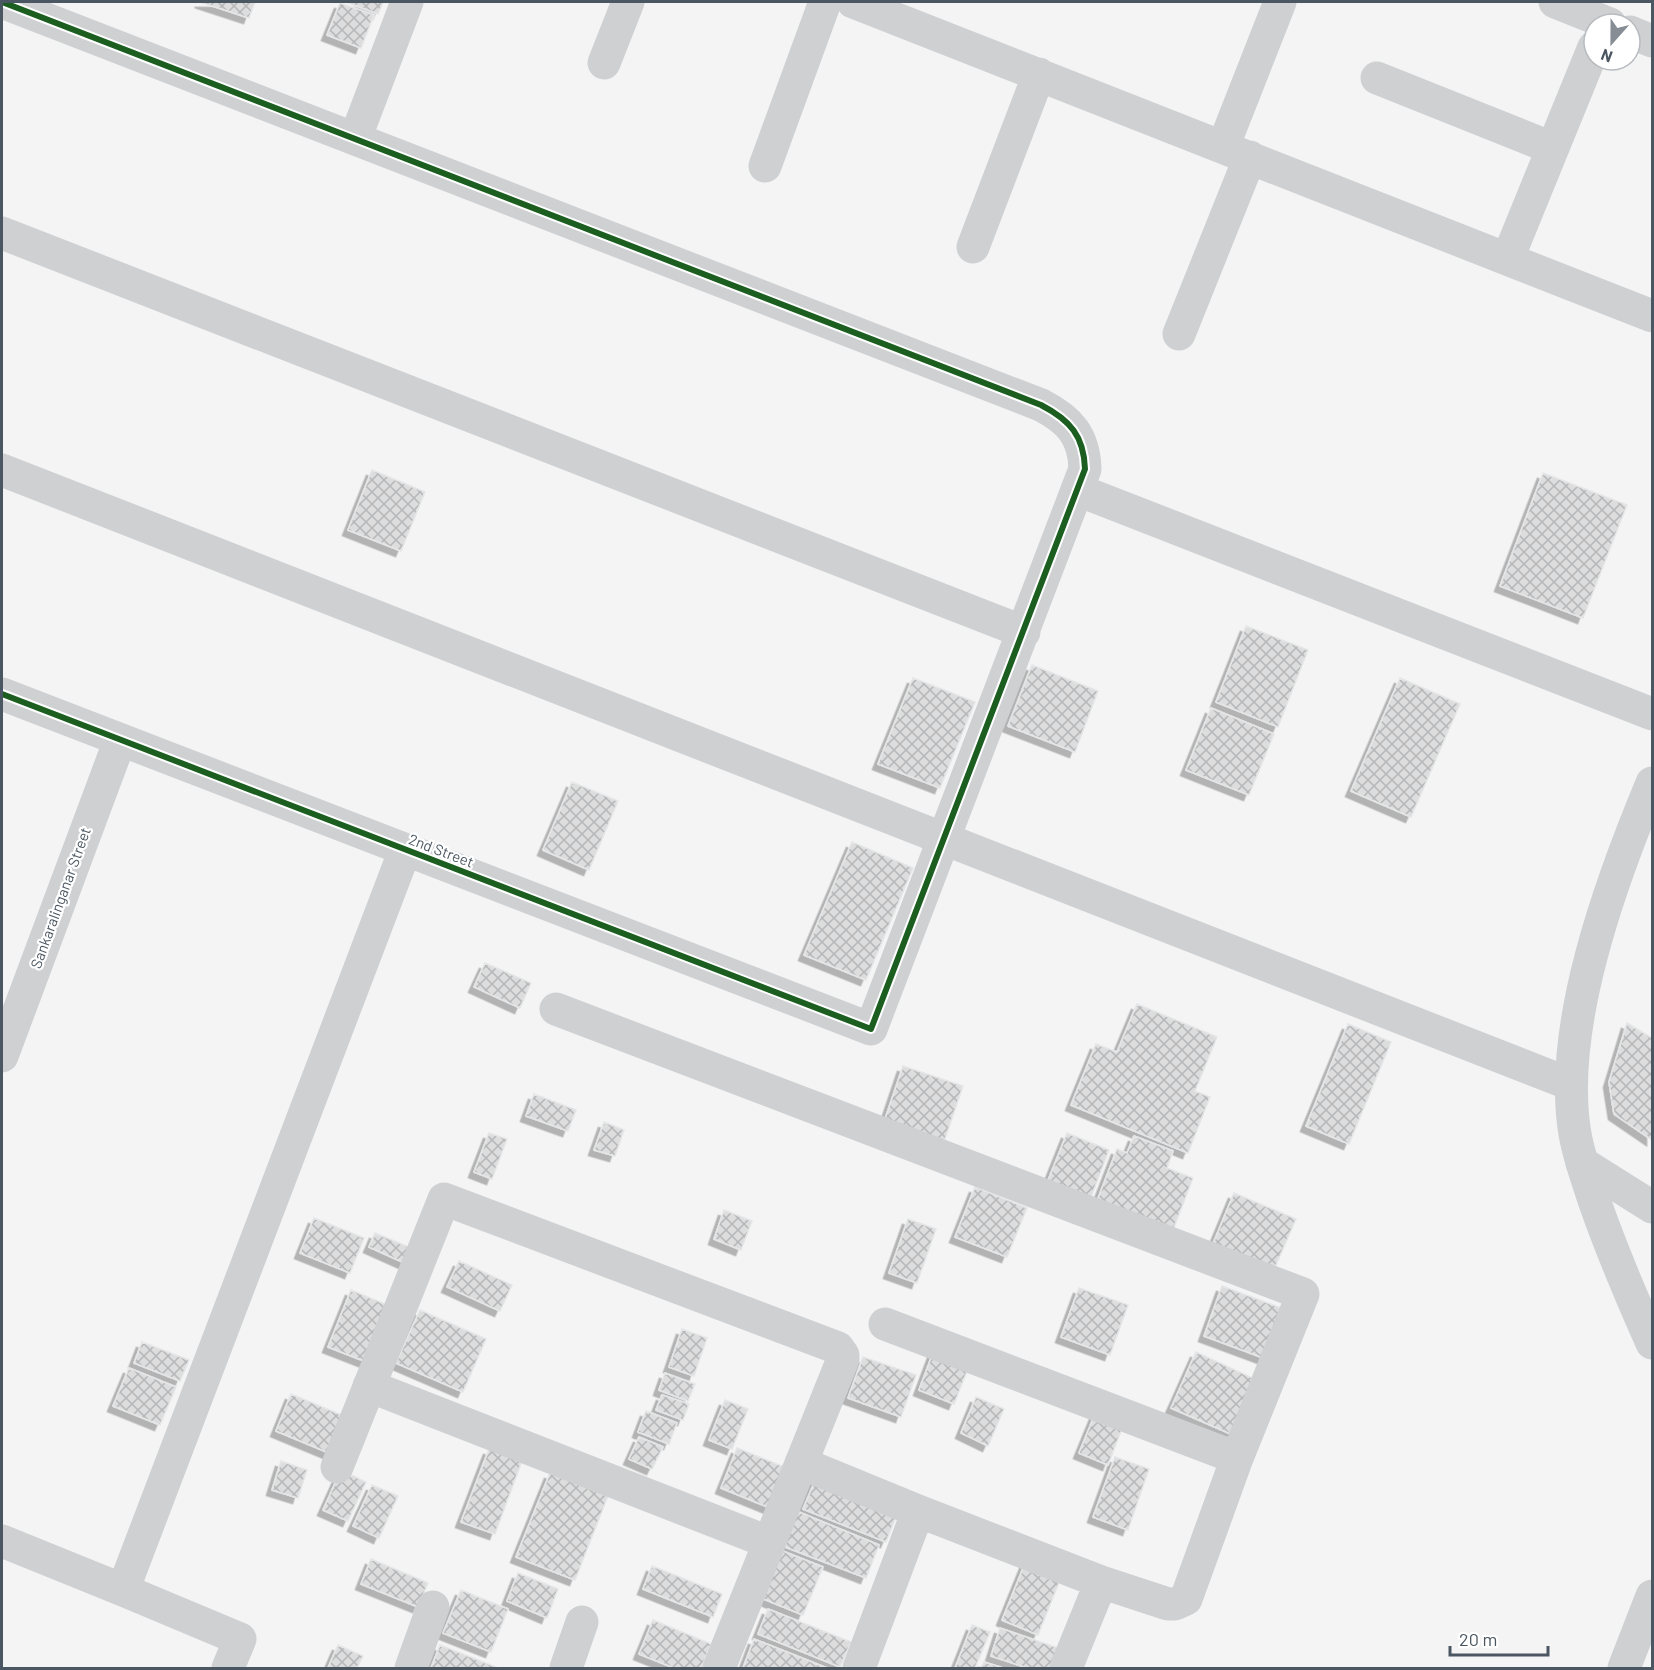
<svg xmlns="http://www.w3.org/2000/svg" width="1654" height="1670" viewBox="0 0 1654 1670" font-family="Barlow,sans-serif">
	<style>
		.building { fill: url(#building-cross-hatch); stroke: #e5e6e7; stroke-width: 1.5; filter: url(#shadow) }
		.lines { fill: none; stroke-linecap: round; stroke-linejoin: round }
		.minor { stroke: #ced0d2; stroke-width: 33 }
		.tertiary { stroke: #ced0d2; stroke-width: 33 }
		.cycleway-casing { stroke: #fff; stroke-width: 10 }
		.cycleway { stroke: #1b5e20; stroke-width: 6 }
		.labels { text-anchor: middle; stroke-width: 4.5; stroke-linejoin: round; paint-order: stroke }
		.street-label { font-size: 15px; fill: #4a5661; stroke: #fff }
	</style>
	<defs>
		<pattern id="building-cross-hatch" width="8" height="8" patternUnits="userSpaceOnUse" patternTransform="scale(1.5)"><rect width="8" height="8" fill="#ddddde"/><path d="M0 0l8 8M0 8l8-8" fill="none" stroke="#b5b6b7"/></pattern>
		<filter id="shadow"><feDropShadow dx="-5.5" dy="5.5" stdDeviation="0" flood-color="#0004"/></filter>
	</defs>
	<rect width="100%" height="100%" fill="#f4f4f4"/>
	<path class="building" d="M200,2H255L249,18Z
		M346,2H383L378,14Z
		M340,3L374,15L361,48L327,35Z
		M372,470L425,492L401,551L348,530Z
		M1543,473L1627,505L1583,618L1500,586Z
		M1246,626L1308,650L1278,727L1216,702Z
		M1032,665L1098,691L1075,752L1008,726Z
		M913,678L975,702L940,788L878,764Z
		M1400,678L1460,704L1411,817L1351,791Z
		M1211,708L1274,734L1249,795L1186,770Z
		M572,782L618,801L589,870L543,850Z
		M852,842L913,868L866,980L804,955Z
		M485,963L531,983L520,1008L474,987Z
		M1137,1004L1217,1037L1195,1091L1210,1097L1188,1153L1071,1105L1096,1044L1117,1052Z
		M1627,1023L1652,1038V1140L1614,1114L1609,1082Z
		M1348,1024L1391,1042L1349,1144L1306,1126Z
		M903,1066L963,1086L944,1142L884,1122Z
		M534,1094L576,1110L568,1131L526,1116Z
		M604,1122L624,1130L615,1156L594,1150Z
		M489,1133L507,1139L492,1179L474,1172Z
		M1067,1133L1109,1150L1088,1205L1045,1188Z
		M1134,1136L1173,1151L1167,1168L1193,1178L1173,1230L1097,1201L1117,1149L1127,1153Z
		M975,1187L1027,1208L1007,1257L955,1237Z
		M1234,1193L1296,1219L1273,1272L1212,1246Z
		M724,1210L752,1221L741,1250L714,1239Z
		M314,1218L364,1238L350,1273L300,1253Z
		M908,1219L936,1229L917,1283L889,1273Z
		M375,1233L416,1250L409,1265L369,1247Z
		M459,1261L512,1285L500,1311L447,1287Z
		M1222,1286L1284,1309L1266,1359L1204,1336Z
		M1079,1288L1128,1305L1110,1355L1061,1337Z
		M351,1290L392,1307L369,1363L328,1347Z
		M420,1310L486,1339L463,1392L396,1363Z
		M682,1329L707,1338L694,1376L669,1367Z
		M142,1342L189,1360L180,1381L134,1363Z
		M934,1350L970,1364L954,1404L919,1390Z
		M1196,1352L1257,1380L1233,1435L1171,1408Z
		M863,1357L916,1375L901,1417L848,1398Z
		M129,1368L176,1387L160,1425L113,1406Z
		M665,1373L695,1384L688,1401L659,1390Z
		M291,1394L344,1416L329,1453L276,1431Z
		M662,1395L689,1404L683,1420L656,1410Z
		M976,1397L1004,1409L988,1446L961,1433Z
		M725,1400L748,1409L732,1449L709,1440Z
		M646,1411L677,1423L669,1444L638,1432Z
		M1095,1414L1123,1426L1108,1465L1079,1453Z
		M639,1437L663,1447L652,1469L629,1459Z
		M737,1448L792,1470L775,1510L721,1488Z
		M489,1449L522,1461L495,1534L461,1522Z
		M1115,1457L1149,1469L1128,1530L1093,1517Z
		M281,1461L307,1470L298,1498L272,1490Z
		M341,1470L366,1482L348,1521L323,1510Z
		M550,1473L608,1496L575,1580L516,1557Z
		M817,1476L899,1509L886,1542L803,1509Z
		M372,1485L398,1496L379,1538L353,1526Z
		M794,1510L879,1545L866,1578L780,1545Z
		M780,1550L823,1567L803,1615L761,1598Z
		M371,1559L428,1583L418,1607L361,1584Z
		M1026,1561L1062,1575L1038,1635L1002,1620Z
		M652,1566L722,1594L713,1617L643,1589Z
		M518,1573L558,1589L547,1618L507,1601Z
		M461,1590L508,1609L491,1652L443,1633Z
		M768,1609L851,1642L840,1667L758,1634Z
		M653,1620L711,1644L701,1668H674L639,1654Z
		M972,1625L990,1632L975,1668H955Z
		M1000,1628L1064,1650L1058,1668H1027L991,1656Z
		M754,1639L827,1668H743Z
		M338,1645L363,1656L357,1668H328Z
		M440,1645L496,1667L495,1668H431Z
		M984,1662L1003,1668H981Z"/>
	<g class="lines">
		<path class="minor" d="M2,2L1041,405C1070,420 1084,436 1085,469L871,1029L2,694
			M853,2L1652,316
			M1555,2L1610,24
			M1630,32L1652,41
			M604,63L628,2
			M1377,78L1552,148
			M355,139L407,2
			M1223,147L1280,2
			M765,166L825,2
			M2,233L1024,632
			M973,247L1039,74
			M1508,258L1594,47
			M1179,334L1250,157
			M2,470L1570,1084
			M1078,490L1652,714
			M556,1009L1303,1294L1237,1458L1186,1599L1175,1604H1168L1101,1582L1066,1668
			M2,1056L120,740
			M1582,1163L1652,1207
			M885,1324L1237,1458
			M369,1386L768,1542
			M801,1463L918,1511L1101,1582
			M337,1467L444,1199L838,1348L843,1355V1359L719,1668
			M2,1541L123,1590L240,1639L228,1668
			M123,1590L405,850
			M411,1668L433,1607
			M566,1668L582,1622
			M859,1668L918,1511"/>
		<path class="tertiary" d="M1652,783C1611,881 1557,1028 1575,1134C1579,1157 1587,1178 1594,1200C1611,1249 1631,1296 1652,1343
			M1624,1668L1652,1596"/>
		<defs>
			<path id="cycleway" d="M2,2L1041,405C1070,420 1084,436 1085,469L871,1029L2,694"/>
		</defs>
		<use href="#cycleway" class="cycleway-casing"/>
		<use href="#cycleway" class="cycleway"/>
	</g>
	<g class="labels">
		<g class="street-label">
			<text transform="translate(441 851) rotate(21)" y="5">2nd Street</text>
			<text transform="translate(61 898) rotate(-70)" y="5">Sankaralinganar Street</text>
		</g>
	</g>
	<rect width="1654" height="1670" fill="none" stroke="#4a5661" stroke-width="6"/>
	<g transform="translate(1612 42) rotate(201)"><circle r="28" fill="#ffffff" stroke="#b7bbc0" stroke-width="1.5"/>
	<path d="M0-4.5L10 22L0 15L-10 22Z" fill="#868d94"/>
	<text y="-9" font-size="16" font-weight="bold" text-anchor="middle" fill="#4a5661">N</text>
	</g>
	<path d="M1450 1646v9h98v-9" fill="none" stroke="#4a5661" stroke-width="3"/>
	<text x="1459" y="1646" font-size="18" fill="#4a5661" stroke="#ffffff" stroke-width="4.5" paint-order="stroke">20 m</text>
</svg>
